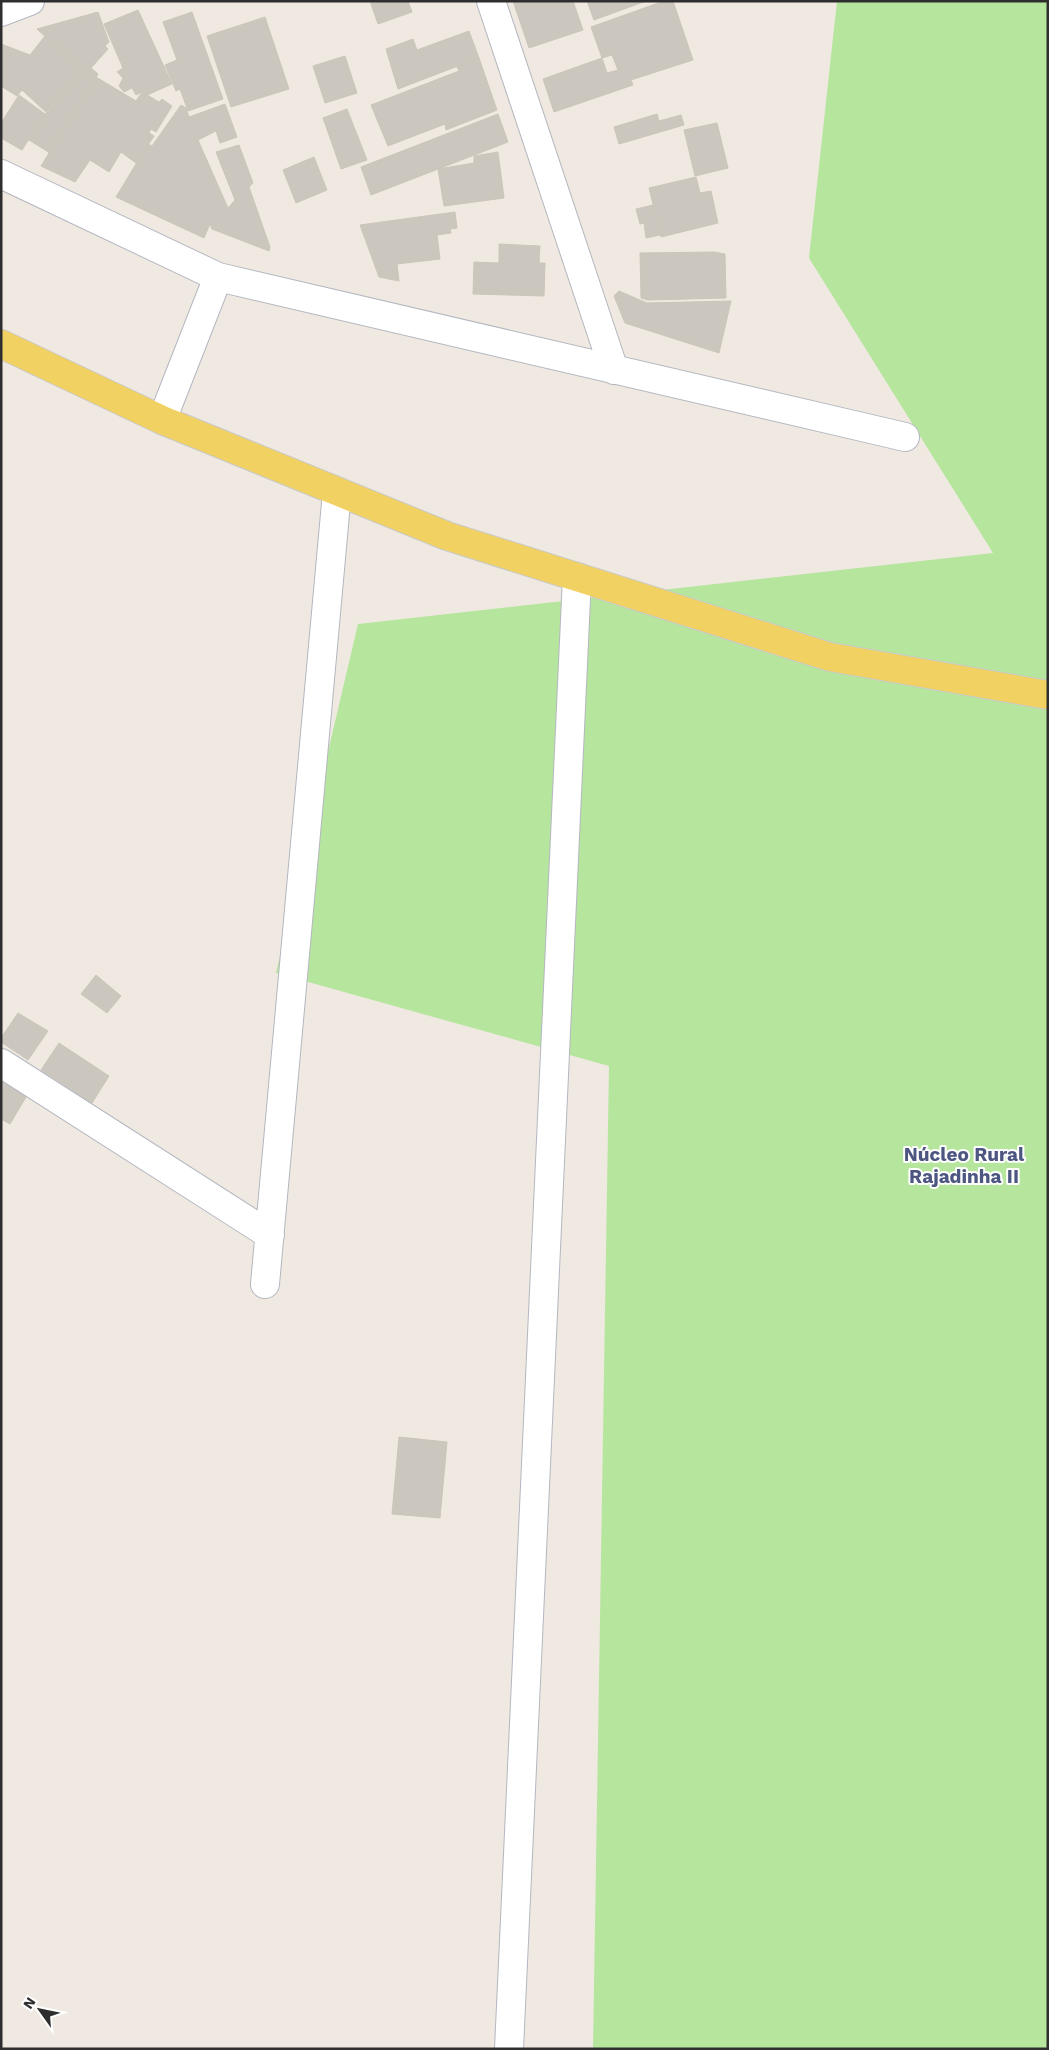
<svg xmlns="http://www.w3.org/2000/svg" width="1049" height="2050" viewBox="0 0 1049 2050" font-family="'Work Sans',sans-serif">
	<style>
		.green { fill: #b6e59e }
		.building { fill: #cbc7bf; stroke: #cbc5ba; fill-rule: evenodd }
		.lines { fill: none; stroke-linecap: round; stroke-linejoin: round }
		.street-casing { stroke: #b4b7c1; stroke-width: 30 }
		.primary-casing { stroke: #c9c9c9; stroke-width: 30 }
		.street { stroke: #fff; stroke-width: 28 }
		.primary { stroke: #f2d163; stroke-width: 28 }
		.labels { text-anchor: middle; stroke-width: 4; stroke-linejoin: round; paint-order: stroke }
		.district-label { font-size: 19px; font-weight: bold; fill: #4d5680; stroke: #fff }
	</style>
	<rect width="100%" height="100%" fill="#efe9e1"/>
	<path class="green" d="M837,1H1048V2049H593L609,1066L276,973L358,624L993,553L809,258Z"/>
	<path class="building" d="M370,1H408L412,12L378,24Z
		M513,1H573L583,30L529,48Z
		M587,1H646L594,20Z
		M664,1H673L693,60L631,80L633,85L554,112L543,79L602,58L591,27ZM612,55L618,70L607,73L602,58Z
		M138,10L172,84L147,95L142,92L136,95L132,88L124,92L119,86L123,78L117,72L123,68L104,24Z
		M98,12L109,42L105,46L108,49L91,68L98,74L94,81L37,29Z
		M192,12L223,99L188,111L180,89L176,91L165,65L177,60L163,22Z
		M265,17L289,89L231,107L207,36Z
		M469,31L479,58L398,89L386,49L413,39L417,50Z
		M45,36L82,70L47,113L22,90L17,96L1,86V44L30,55Z
		M345,56L357,93L325,103L313,66Z
		M479,58L497,110L446,130L445,124L388,146L371,105L459,71L457,67Z
		M82,70L94,81L50,153L29,140L45,114Z
		M96,77L136,101L142,92L159,102L162,99L172,106L156,132L151,129L149,133L154,136L136,163L121,152L109,172L90,160L75,182L41,166Z
		M19,95L45,114L22,150L1,138V123Z
		M225,104L237,137L220,143L216,131L198,140L228,208L235,200L216,152L239,145L253,183L249,187L270,247L269,251L212,229L210,224L204,238L116,197L148,144L152,146L181,105L186,108L189,117Z
		M347,109L367,160L341,169L323,118Z
		M498,114L508,142L371,195L361,167Z
		M657,114L659,121L681,115L684,125L619,144L614,127Z
		M717,123L728,168L695,176L684,130Z
		M498,152L504,198L444,206L438,169L474,163V156Z
		M314,157L327,190L296,203L283,170Z
		M696,177L700,193L711,191L718,223L661,237L649,188Z
		M653,205L660,235L646,238L644,223L640,224L636,209Z
		M455,212L457,228L450,229L451,233L437,235L440,259L397,264L399,281L379,277L360,225Z
		M499,244L540,246L539,263H545L544,296L473,294L474,262L499,263Z
		M714,252L725,254L726,298L648,300L641,298L640,253Z
		M619,291L647,303L731,301L719,353L625,323L614,296Z
		M96,975L121,996L107,1013L81,994Z
		M18,1013L48,1031L28,1060L1,1042V1038Z
		M59,1043L109,1076L92,1103L41,1070Z
		M1,1074L29,1092L10,1124L1,1119Z
		M399,1437L447,1442L440,1518L392,1514Z"/>
	<g class="lines">
		<defs>
			<path id="street" d="M491,1L614,370
				M1,12L30,1
				M1,174L218,277L905,437
				M162,420L218,277
				M1,1063L270,1235
				M265,1284L337,492
				M509,2049L577,577"/>
			<path id="primary" d="M1,344L162,420L447,536L830,657L1048,695"/>
		</defs>
		<use href="#street" class="street-casing"/>
		<use href="#primary" class="primary-casing"/>
		<use href="#street" class="street"/>
		<use href="#primary" class="primary"/>
	</g>
	<g class="labels">
		<g class="district-label">
			<text x="964" y="1161">Núcleo Rural<tspan x="964" dy="22">Rajadinha II</tspan></text>
		</g>
	</g>
	<rect width="1049" height="2050" fill="none" stroke="#2e2e2e" stroke-width="5"/>
	<g transform="translate(40 2010) rotate(303)" stroke="#ffffff" stroke-width="4" paint-order="stroke">
	<path d="M0-4L9 19L0 12L-9 19Z" fill="#2e2e2e"/>
	<text y="-8" font-size="14" font-weight="bold" text-anchor="middle" fill="#2e2e2e">N</text>
	</g>
</svg>
